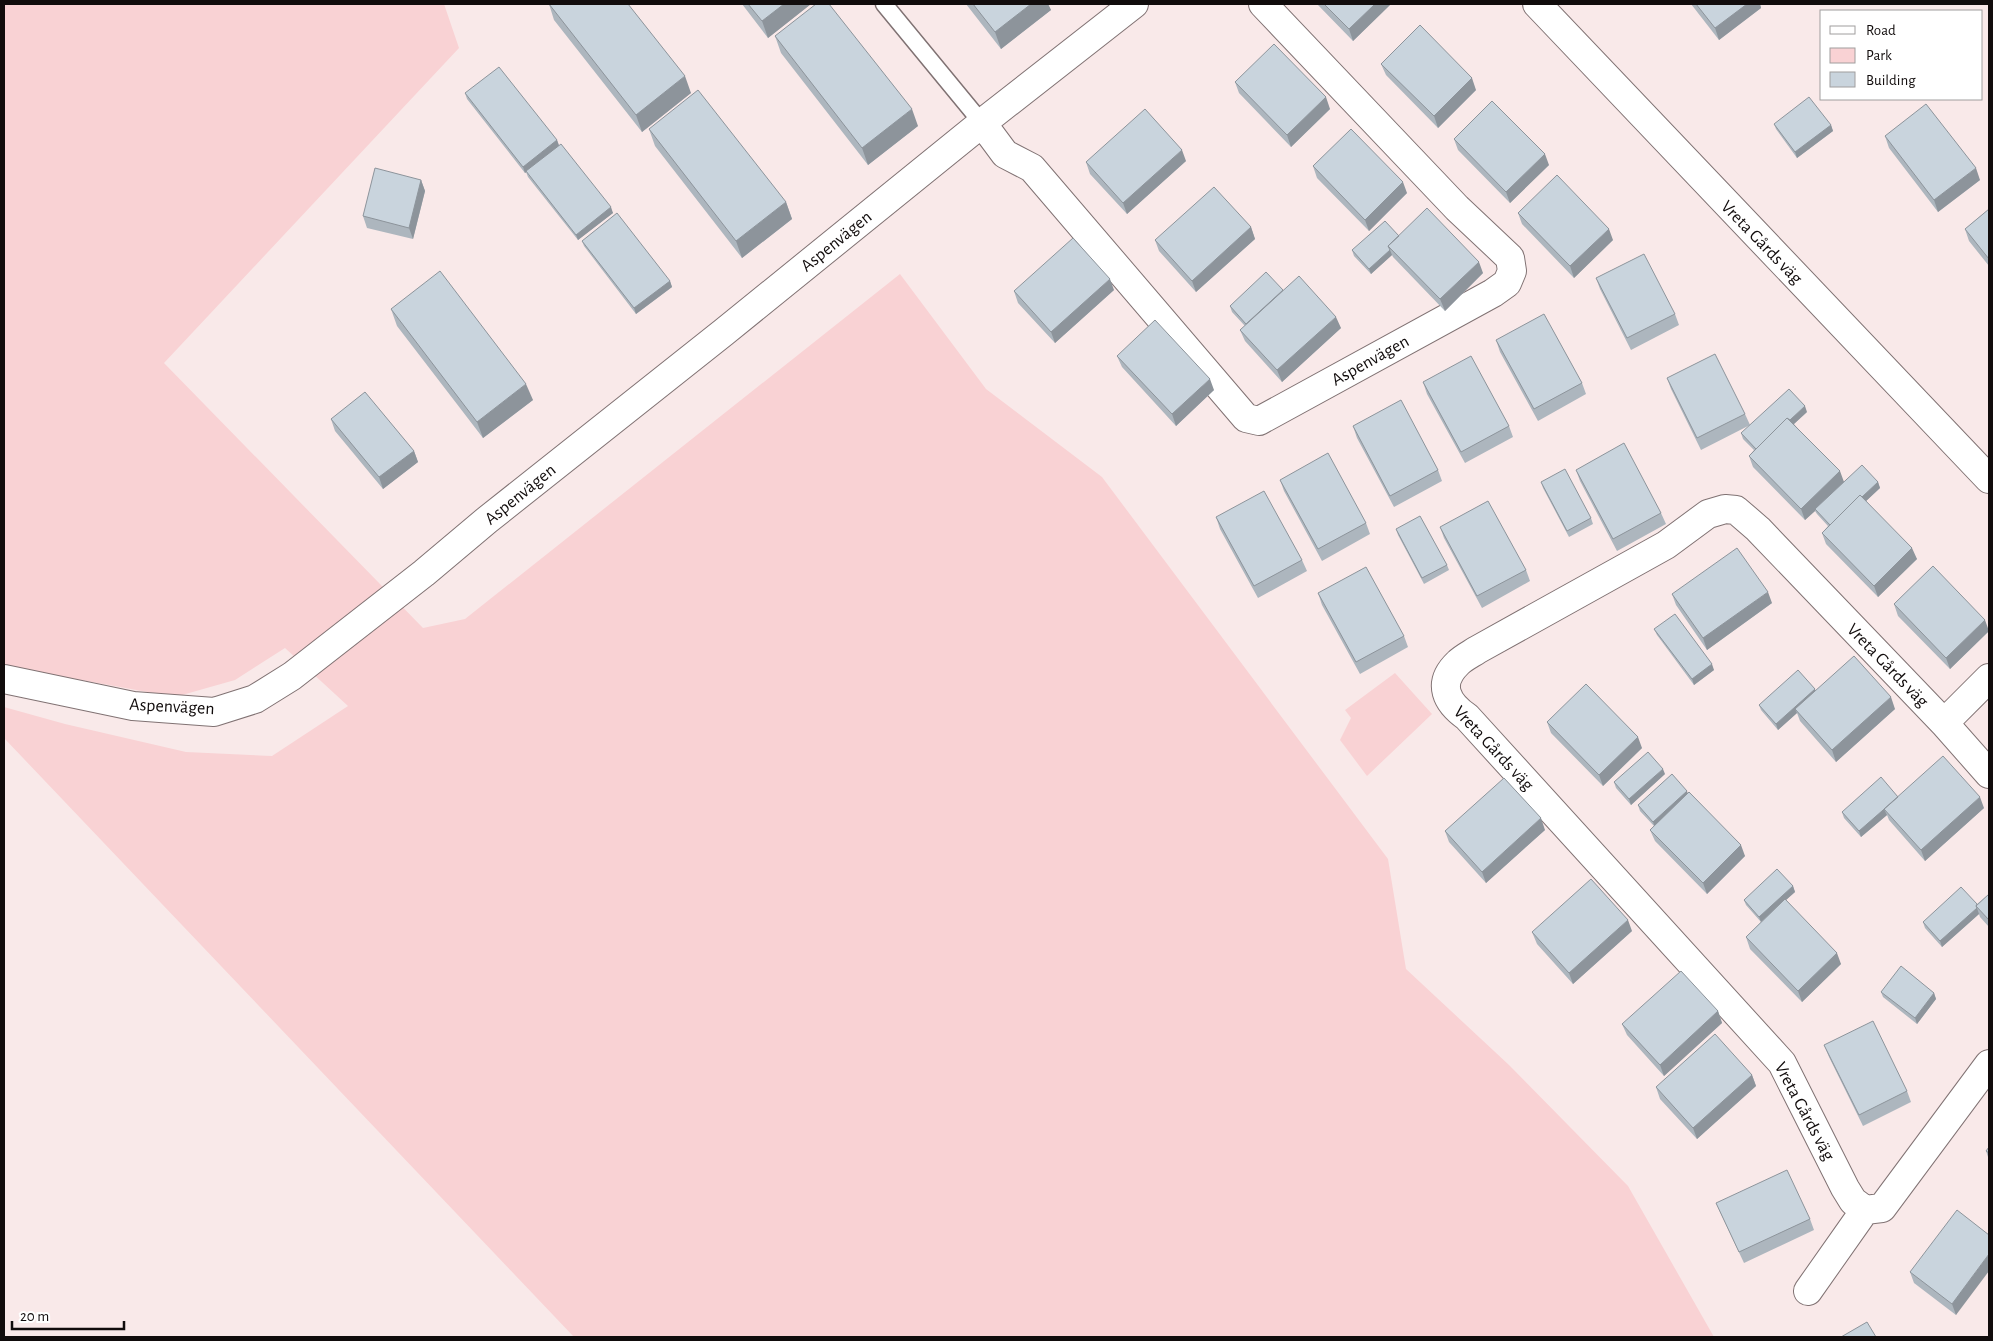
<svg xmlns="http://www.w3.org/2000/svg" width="1993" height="1341" viewBox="0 0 1993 1341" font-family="'Alegreya Sans',sans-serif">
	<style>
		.green { fill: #f9d2d4 }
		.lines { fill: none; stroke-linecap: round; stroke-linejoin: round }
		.service-casing { stroke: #807273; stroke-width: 19 }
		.minor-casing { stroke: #807273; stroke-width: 30 }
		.service { stroke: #fff; stroke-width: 16 }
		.minor { stroke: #fff; stroke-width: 28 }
		.wall { fill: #adb6be }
		.shaded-wall { fill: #8d949b }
		.building { fill: #c9d4dd; stroke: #8d949b }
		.labels { text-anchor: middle; stroke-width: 5; stroke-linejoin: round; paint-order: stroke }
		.street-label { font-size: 18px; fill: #110c0c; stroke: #fff }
	</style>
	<rect width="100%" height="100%" fill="#f9e9e9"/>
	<path class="green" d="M4,4H444L459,48L164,363L423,628L465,619L900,274L986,389L1102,477L1388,859L1406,969L1509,1065L1628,1186L1714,1337H574L4,738V707L65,724L186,752L272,756L348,706L285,648L235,680L175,697L4,666Z
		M1395,673L1432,714L1367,776L1340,740L1351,718L1345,710Z"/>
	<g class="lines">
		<defs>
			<path id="service" d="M884,4L982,123"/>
			<path id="minor" d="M1537,4L1989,479
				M982,123L1005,154L1032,168L1246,418L1259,421L1493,293L1507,283L1512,271L1510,258L1457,208L1263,4
				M4,679L133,706L214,712L255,699L292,676L424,573L487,520L724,332L982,123L1134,4
				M1944,723L1989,678
				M1989,774L1944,723L1758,529L1736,510L1725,509L1708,514L1666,545L1477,650C1471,654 1463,658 1458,663C1436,684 1447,703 1467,717L1782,1063L1845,1188L1853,1201L1865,1210L1882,1208L1989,1064
				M1808,1291L1865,1210"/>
		</defs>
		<use href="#service" class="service-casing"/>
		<use href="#minor" class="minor-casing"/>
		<use href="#service" class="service"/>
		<use href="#minor" class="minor"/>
	</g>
	<path class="wall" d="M549,4L691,93L642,132L554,20Z
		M742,4H811L768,38Z
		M966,4H1048L1051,10L1001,49Z
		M1317,4H1391L1353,41Z
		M1691,4H1760L1761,8L1719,40Z
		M775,36L918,126L868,165L781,53Z
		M1381,64L1476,90L1438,128L1386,75Z
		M1235,82L1330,109L1291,147L1239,93Z
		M465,93L557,140L559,145L613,213L578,240L528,177L526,172L525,173L467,99Z
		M1774,124L1831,125L1833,131L1797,158L1776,129Z
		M649,129L786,202L792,219L742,258L655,146Z
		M1885,136L1980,180L1938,212L1889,148Z
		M1454,139L1549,165L1510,203L1458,150Z
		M1186,161L1127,214L1090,174L1086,162Z
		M1313,166L1407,193L1369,231L1317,178Z
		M421,180L425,191L413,239L367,228L363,216Z
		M1989,209V266L1969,241L1965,229Z
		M1518,213L1613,240L1574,278L1522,224Z
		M1251,227L1255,239L1196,292L1159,251L1155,240Z
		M1399,236L1483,273L1445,311L1393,257L1392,255L1371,274L1354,256L1352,250Z
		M582,241L670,281L672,287L636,314L584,246Z
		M1596,278L1675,314L1679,325L1631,350L1600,289Z
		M1114,290L1055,343L1018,303L1014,291Z
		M1283,290V291L1341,328L1282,382L1245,341L1240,330L1245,326L1232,312L1230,306Z
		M391,309L533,400L483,438L397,326Z
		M1496,340L1582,383L1586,394L1538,421L1500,352Z
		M1117,356L1214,390L1176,426L1122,367Z
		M1667,378L1745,414L1750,425L1701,450L1671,389Z
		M1423,382L1509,426L1513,437L1465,463L1427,394Z
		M1807,412L1794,424L1844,482H1878L1880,488L1866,501L1917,559L1878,597L1826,544L1822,533L1828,526L1817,514L1815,511L1805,520L1753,467L1749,456L1754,450L1743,439L1741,433Z
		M331,419L414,451L418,462L383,489L335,431Z
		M1353,426L1438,470L1442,481L1394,507L1357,438Z
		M1576,470L1661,513L1666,524L1617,551L1580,481Z
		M1280,480L1366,523L1370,534L1322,561L1284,491Z
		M1541,482L1591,518L1593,524L1569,537L1543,488Z
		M1216,517L1302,560L1307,571L1258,598L1220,529Z
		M1440,527L1526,570L1530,581L1482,608L1444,538Z
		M1396,529L1447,565L1449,570L1424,584L1398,535Z
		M1318,593L1404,636L1408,647L1360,674L1322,605Z
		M1672,594L1772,603L1707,650L1676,605Z
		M1894,604L1989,631L1950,669L1898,616Z
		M1654,629L1714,670L1694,685L1657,635Z
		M1816,691L1895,709L1836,762L1800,721L1797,713L1778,730L1761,710L1759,705Z
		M1547,722L1642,748L1603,786L1551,733Z
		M1665,774L1631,805L1616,788L1614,782Z
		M1688,793L1745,856L1707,894L1655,841L1650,830L1654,826L1640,811L1638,805Z
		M1898,797L1984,808L1925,861L1889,820L1887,815L1861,837L1844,818L1842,812Z
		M1545,830L1486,883L1449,842L1445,831Z
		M1793,886L1795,892L1786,900L1841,964L1802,1002L1750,949L1746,937L1761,922L1746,905L1744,900Z
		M1989,894V927L1980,917L1979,914L1942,947L1925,928L1923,922L1977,904Z
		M1632,931L1573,984L1537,944L1532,932Z
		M1881,992L1934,993L1936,999L1917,1024L1883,997Z
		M1718,1011L1722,1023L1664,1076L1627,1035L1622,1024Z
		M1824,1045L1907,1091L1911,1102L1863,1126L1829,1057Z
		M1752,1075L1756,1086L1697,1139L1660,1099L1656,1087Z
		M1989,1147V1160L1986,1151Z
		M1716,1203L1810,1219L1814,1230L1744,1263L1721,1214Z
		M1989,1235L1956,1315L1914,1283L1910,1272Z"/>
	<path class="shaded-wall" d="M784,4H811L768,38L762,21Z
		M1031,4H1048L1051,10L1001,49L995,32Z
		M1375,4H1391L1353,41L1349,29Z
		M1747,4H1760L1761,8L1719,40L1715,28Z
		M685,76L691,93L642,132L636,115Z
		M1472,78L1476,90L1438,128L1434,116Z
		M1326,97L1330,109L1291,147L1287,135Z
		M912,109L918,126L868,165L862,148Z
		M1831,125L1833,131L1797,158L1795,152Z
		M557,140L559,146L525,173L523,167Z
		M1182,150L1186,161L1127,214L1123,203Z
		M1545,154L1549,165L1510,203L1506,192Z
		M1976,168L1980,180L1938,212L1934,200Z
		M421,180L425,191L413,239L409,228Z
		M1403,182L1407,193L1369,231L1365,220Z
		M786,202L792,219L742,258L736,241Z
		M611,207L613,213L578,240L576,235Z
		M1251,227L1255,239L1196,292L1192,281Z
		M1609,229L1613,240L1574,278L1570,266Z
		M1390,250L1392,255L1371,274L1369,269Z
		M1479,262L1483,273L1445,311L1440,299Z
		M1110,279L1114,290L1055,343L1051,332Z
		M670,281L672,287L636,314L634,308Z
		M1283,290L1285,296L1248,329L1246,324Z
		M1336,317L1341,328L1282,382L1277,370Z
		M1210,379L1214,390L1176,426L1172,414Z
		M526,384L533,400L483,438L477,422Z
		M1805,406L1807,412L1759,456L1757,450Z
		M414,451L418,462L383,489L379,477Z
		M1840,471L1844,482L1815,509V511L1805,520L1801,509Z
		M1878,482L1880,488L1833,532L1831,526Z
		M1912,548L1917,559L1878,597L1874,586Z
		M1768,592L1772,603L1707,650L1703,638Z
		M1985,620L1989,631L1950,669L1946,658Z
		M1712,664L1714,670L1694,685L1692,679Z
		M1815,689L1817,695L1795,709L1797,713L1778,730L1776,724Z
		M1891,697L1895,709L1836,762L1832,750Z
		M1638,737L1642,748L1603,786L1599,775Z
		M1663,769L1665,774L1631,805L1629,799Z
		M1687,791L1689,797L1655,828L1653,822Z
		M1980,797L1984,808L1925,861L1921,850Z
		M1884,809L1887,815L1861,837L1859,831Z
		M1541,818L1545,830L1486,883L1482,872Z
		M1741,845L1745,856L1707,894L1703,883Z
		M1793,886L1795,892L1761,922L1759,917Z
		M1977,908L1979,914L1942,947L1940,941Z
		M1628,920L1632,931L1573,984L1569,973Z
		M1837,953L1841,964L1802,1002L1798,991Z
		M1934,993L1936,999L1917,1024L1915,1018Z
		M1718,1011L1722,1023L1664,1076L1660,1065Z
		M1752,1075L1756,1086L1697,1139L1693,1128Z
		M1989,1254V1271L1956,1315L1952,1304Z"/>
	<path class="building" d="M549,4H628L685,76L636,115Z
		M748,4H784L762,21Z
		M816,4H829L912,109L862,148L775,36Z
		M973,4H1031L995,32Z
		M1324,4H1375L1349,29Z
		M1696,4H1747L1715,28Z
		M1420,25L1472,78L1434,116L1381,64Z
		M1274,44L1326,97L1287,135L1235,82Z
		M499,67L557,140L523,167L465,93Z
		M698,90L786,202L736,241L649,129Z
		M1809,97L1831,125L1795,152L1774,124Z
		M1492,101L1545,154L1506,192L1454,139Z
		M1926,104L1976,168L1934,200L1885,136Z
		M1145,109L1182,150L1123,203L1086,162Z
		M1351,129L1403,182L1365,220L1313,166Z
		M561,144L611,207L576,235L526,171Z
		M375,168L421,180L409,228L363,216Z
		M1557,175L1609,229L1570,266L1518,213Z
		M1214,187L1251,227L1192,281L1155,240Z
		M1427,208L1479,262L1440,299L1388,246Z
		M1989,209V259L1965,229Z
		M617,213L670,281L634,308L582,241Z
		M1385,221L1399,236L1388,246L1390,250L1369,269L1352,250Z
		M1073,238L1110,279L1051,332L1014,291Z
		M1644,254L1675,314L1627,338L1596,278Z
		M440,271L526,384L477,422L391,309Z
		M1266,272L1283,290L1246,324L1230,306Z
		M1299,276L1336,317L1277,370L1240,330Z
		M1544,314L1582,383L1534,409L1496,340Z
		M1155,320L1210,379L1172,414L1117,356Z
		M1715,354L1745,414L1697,438L1667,378Z
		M1471,356L1509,426L1461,452L1423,382Z
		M1789,389L1805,406L1790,420L1787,418L1756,449L1741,433Z
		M365,392L414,451L379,477L331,419Z
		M1401,400L1438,470L1390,496L1353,426Z
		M1787,418L1840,471L1801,509L1749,456Z
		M1624,443L1661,513L1613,539L1576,470Z
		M1328,453L1366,523L1318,549L1280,480Z
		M1862,465L1878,482L1862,497L1860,495L1830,525L1815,509Z
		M1565,469L1591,518L1567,531L1541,482Z
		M1264,491L1302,560L1254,586L1216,517Z
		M1860,495L1912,548L1874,586L1822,533Z
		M1488,501L1526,570L1477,596L1440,527Z
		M1420,516L1447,565L1422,578L1396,529Z
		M1737,548L1768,592L1703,638L1672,594Z
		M1933,566L1985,620L1946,658L1894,604Z
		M1366,567L1404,636L1356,662L1318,593Z
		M1675,614L1712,664L1692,679L1654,629Z
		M1854,656L1891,697L1832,750L1795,709Z
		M1798,670L1815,689L1776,724L1759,705Z
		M1586,684L1638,737L1599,775L1547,722Z
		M1648,752L1663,769L1629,799L1614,782Z
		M1943,756L1980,797L1921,850L1884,809Z
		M1672,774L1687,791L1653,822L1638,805Z
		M1881,777L1898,797L1859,831L1842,812Z
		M1504,778L1541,818L1482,872L1445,831Z
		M1689,792L1741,845L1703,883L1650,830Z
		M1777,869L1793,886L1759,917L1744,900Z
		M1591,879L1628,920L1569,973L1532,932Z
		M1961,887L1977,904L1976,906L1977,908L1940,941L1923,922Z
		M1989,894V920L1976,906Z
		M1785,899L1837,953L1798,991L1746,937Z
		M1901,966L1934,993L1915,1018L1881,992Z
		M1681,971L1718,1011L1660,1065L1622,1024Z
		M1873,1021L1907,1091L1859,1115L1824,1045Z
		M1715,1034L1752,1075L1693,1128L1656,1087Z
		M1989,1147V1153L1986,1151Z
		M1787,1170L1810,1219L1739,1252L1716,1203Z
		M1957,1210L1989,1235V1254L1952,1304L1910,1272Z
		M1867,1322L1876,1337H1841Z"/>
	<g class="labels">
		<g class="street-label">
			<text transform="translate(836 241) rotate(-39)" y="6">Aspenvägen</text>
			<text transform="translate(1762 242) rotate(46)" y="6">Vreta Gårds väg</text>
			<text transform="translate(1370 360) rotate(-29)" y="6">Aspenvägen</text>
			<text transform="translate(520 494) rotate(-39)" y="6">Aspenvägen</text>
			<text transform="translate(1888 665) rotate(46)" y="6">Vreta Gårds väg</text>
			<text transform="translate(172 706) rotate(3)" y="6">Aspenvägen</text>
			<text transform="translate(1494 748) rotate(47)" y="6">Vreta Gårds väg</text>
			<text transform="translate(1805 1111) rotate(62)" y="6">Vreta Gårds väg</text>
		</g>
	</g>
	<rect width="1993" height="1341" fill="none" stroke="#110c0c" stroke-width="10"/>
	<rect x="1820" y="10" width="162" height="90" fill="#ffffff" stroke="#a09e9e"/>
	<rect x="1830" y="26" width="25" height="8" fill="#ffffff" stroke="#a09e9e"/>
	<text x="1866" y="35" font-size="15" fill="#110c0c">Road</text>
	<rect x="1830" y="48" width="25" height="15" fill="#f9d2d4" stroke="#a09e9e"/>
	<text x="1866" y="60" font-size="15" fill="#110c0c">Park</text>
	<rect x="1830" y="72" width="25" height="15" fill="#c9d4dd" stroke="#a09e9e"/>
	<text x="1866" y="85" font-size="15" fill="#110c0c">Building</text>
	<path d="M12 1321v8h112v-8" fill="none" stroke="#110c0c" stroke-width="2.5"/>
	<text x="20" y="1321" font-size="15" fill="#110c0c" stroke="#ffffff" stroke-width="4" paint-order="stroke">20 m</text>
</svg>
